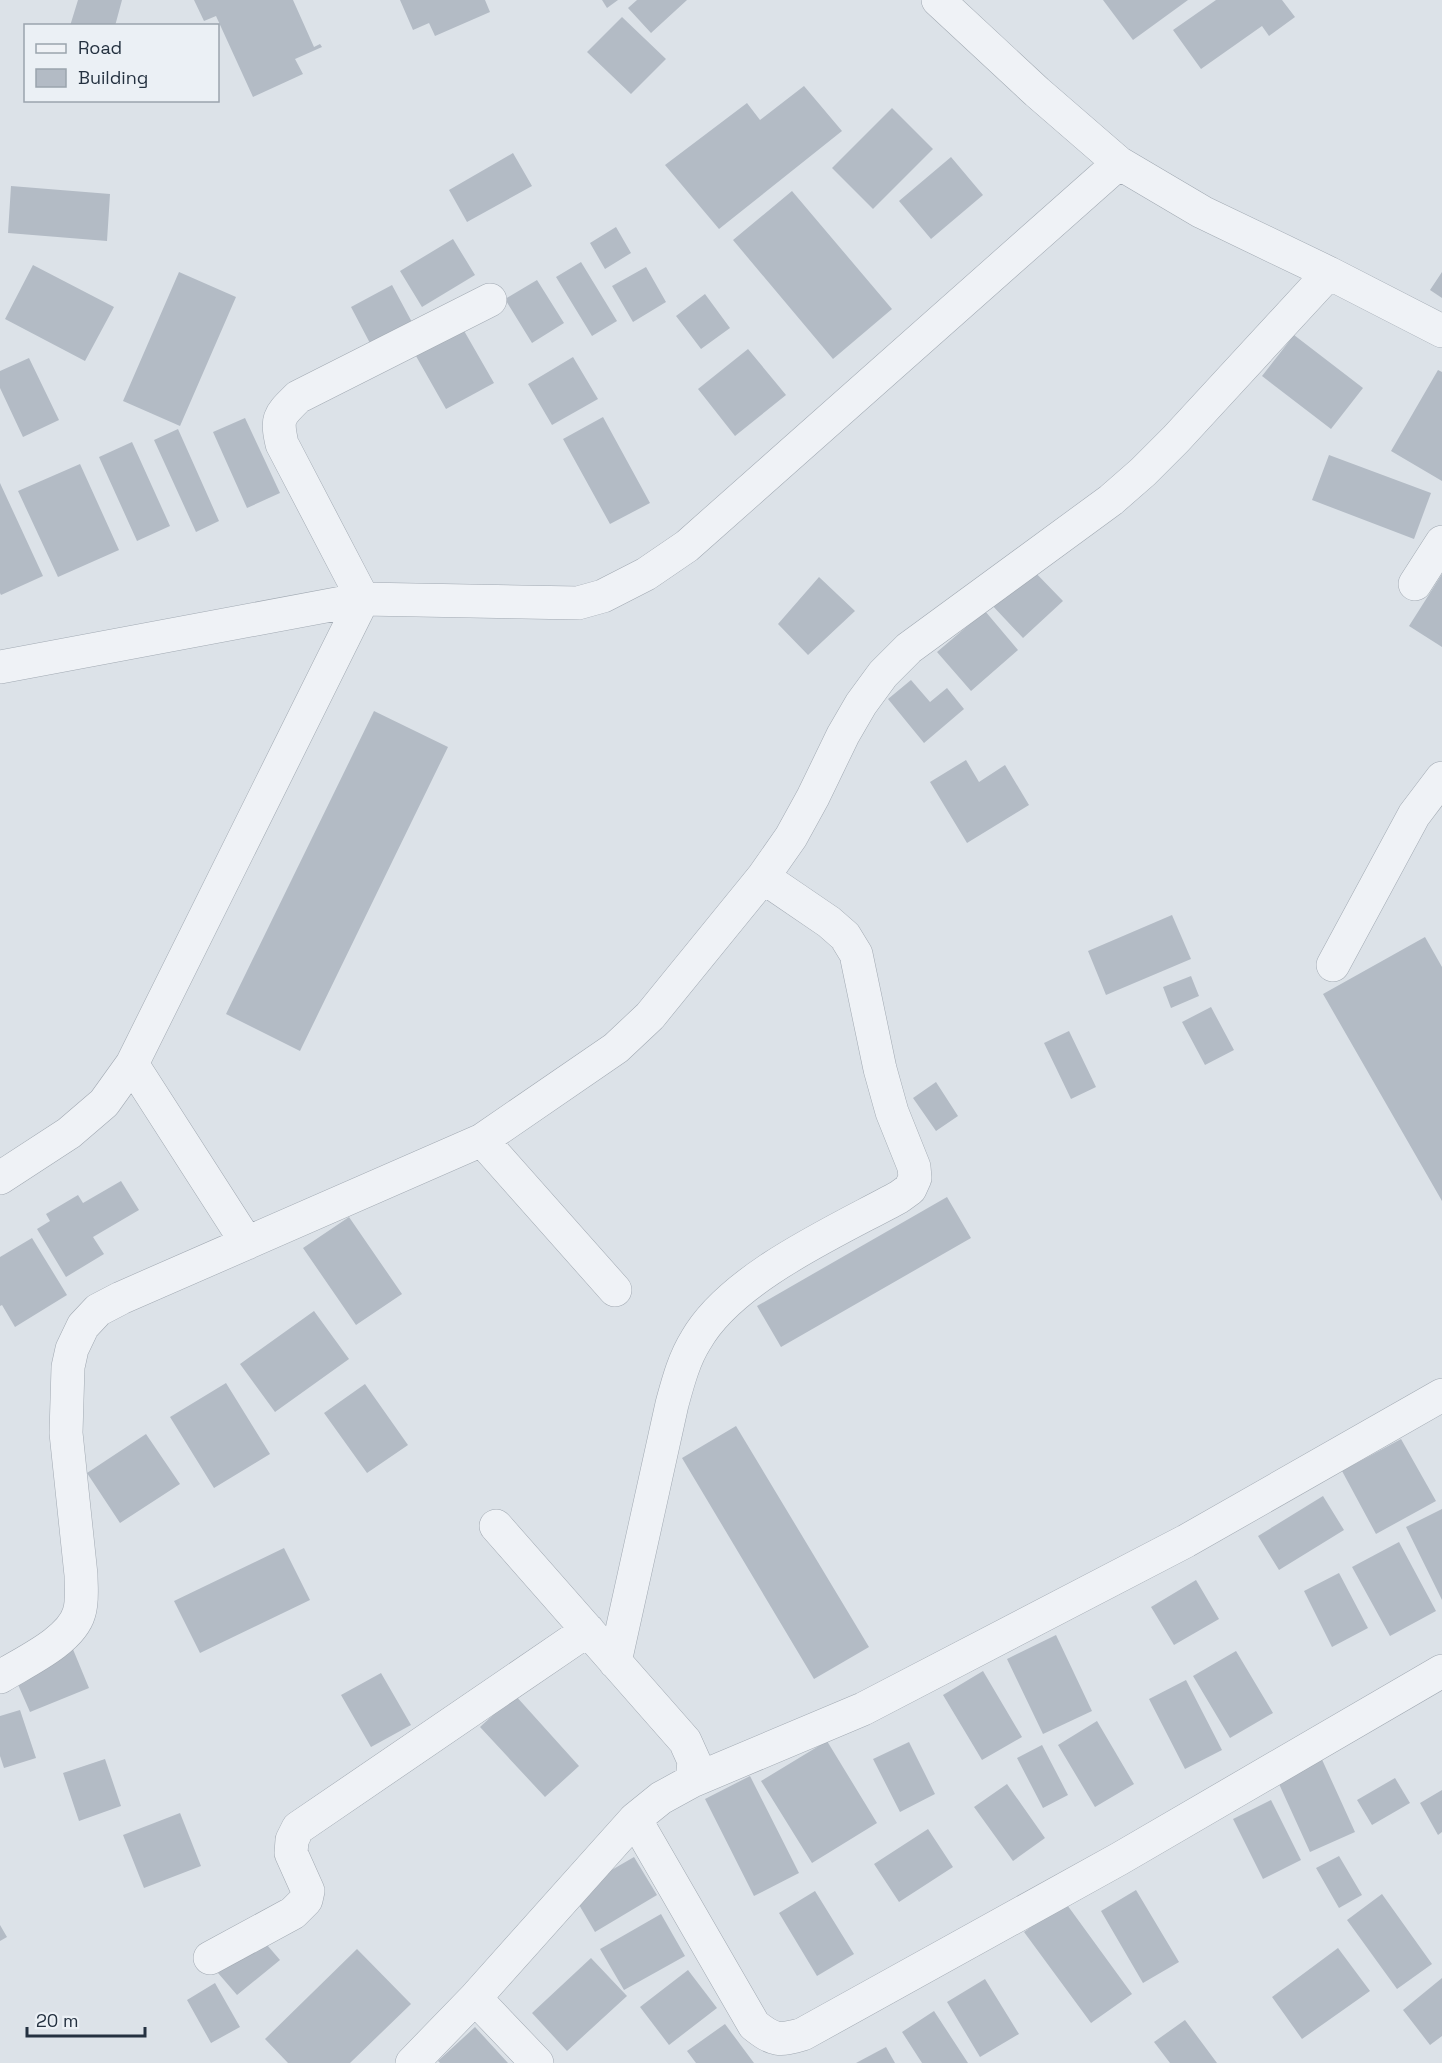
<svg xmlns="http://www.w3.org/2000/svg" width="1442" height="2063" viewBox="0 0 1442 2063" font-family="'Space Grotesk',sans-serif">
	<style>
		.building { fill: #b3bbc5 }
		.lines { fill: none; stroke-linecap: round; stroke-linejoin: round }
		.minor-casing { stroke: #a1a9b2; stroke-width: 34 }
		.minor { stroke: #eff2f6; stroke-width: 33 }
	</style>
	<rect width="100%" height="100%" fill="#dce2e8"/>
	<path class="building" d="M78,0H122L115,26H70Z
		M194,0H293L314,47L320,44L322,47L295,59L303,74L253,97L216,16L204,21Z
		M400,0H485L490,12L435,36L429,23L413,30Z
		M602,0H618L607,8Z
		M637,0H687L651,33L628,8Z
		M1103,0H1188L1133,40Z
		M1216,0H1282L1295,17L1269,36L1262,26L1201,69L1173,30Z
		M622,17L666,59L631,94L587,52Z
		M804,86L842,131L719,229L665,165L747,103L760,120Z
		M892,108L933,149L873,209L832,168Z
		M513,153L532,186L467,222L449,190Z
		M951,157L983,195L931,239L899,201Z
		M11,186L110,194L107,241L8,233Z
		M792,191L892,309L833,359L733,240Z
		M616,227L631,253L605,269L590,243Z
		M453,239L475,275L422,307L400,271Z
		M581,262L617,321L592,336L556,277Z
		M33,265L114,307L85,361L5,319Z
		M646,267L666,302L633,322L612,286Z
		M179,272L236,297L180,426L123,401Z
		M1442,272V298L1430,290Z
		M537,280L564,323L532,343L505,299Z
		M392,285L413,324L372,347L351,307Z
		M705,294L730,328L701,349L676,316Z
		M459,322L494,383L446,409L412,349Z
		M1294,335L1363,388L1331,429L1262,376Z
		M748,349L786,395L735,436L698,389Z
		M573,357L598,399L552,425L528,384Z
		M29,358L59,420L23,437L0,388V371Z
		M1438,370L1442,372V481L1391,451Z
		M603,417L650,503L610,524L563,439Z
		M245,418L280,493L247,508L213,432Z
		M178,429L219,521L196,532L154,440Z
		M132,442L170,526L137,541L99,457Z
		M1329,455L1431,493L1414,539L1312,500Z
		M80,464L119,550L58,577L18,491Z
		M0,483L43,576L1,595L0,593Z
		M1030,567L1063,601L1023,638L990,603Z
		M1442,574V647L1409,626Z
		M819,577L855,611L808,655L778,624Z
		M985,611L1018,650L971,691L937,652Z
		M911,680L930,702L947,688L964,709L924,743L888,699Z
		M374,711L448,747L300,1051L226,1014Z
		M966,760L979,782L1005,765L1029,805L967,843L930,782Z
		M1172,915L1191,959L1106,995L1088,951Z
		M1425,937L1442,967V1201L1323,994Z
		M1191,976L1199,996L1171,1008L1163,987Z
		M1211,1007L1234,1050L1205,1065L1182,1022Z
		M1069,1031L1096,1087L1071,1099L1044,1043Z
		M936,1082L958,1116L936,1131L913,1098Z
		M121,1181L139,1210L93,1237L104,1254L66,1277L37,1229L50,1221L46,1214L78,1195L83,1203Z
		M947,1197L971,1238L781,1347L757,1306Z
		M349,1217L402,1294L356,1325L303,1248Z
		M32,1238L67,1295L15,1327L2,1305L0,1306V1257Z
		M314,1311L349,1359L275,1412L240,1364Z
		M226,1383L270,1454L214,1488L170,1417Z
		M365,1384L408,1445L367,1473L324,1413Z
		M736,1426L869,1647L814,1679L682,1458Z
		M146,1434L180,1484L120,1523L87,1473Z
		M1401,1439L1436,1501L1376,1534L1342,1471Z
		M1323,1496L1344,1530L1279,1570L1258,1536Z
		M1442,1509V1600L1406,1527Z
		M1399,1542L1436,1611L1390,1636L1352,1567Z
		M284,1548L310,1600L200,1653L174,1601Z
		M1339,1573L1368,1628L1332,1647L1304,1591Z
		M1196,1580L1219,1619L1174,1645L1151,1607Z
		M1056,1635L1092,1711L1043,1734L1007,1659Z
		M72,1647L89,1688L30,1712L12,1671Z
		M1236,1651L1273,1713L1230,1738L1193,1676Z
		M983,1671L1022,1737L982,1760L943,1695Z
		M381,1673L411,1725L371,1747L341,1695Z
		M1186,1680L1222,1750L1185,1769L1149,1699Z
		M515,1695L579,1766L545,1797L480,1727Z
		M20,1710L36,1758L4,1768L0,1756V1716Z
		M1097,1721L1134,1784L1095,1807L1058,1745Z
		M827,1741L877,1823L812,1863L761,1781Z
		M909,1742L935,1794L900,1812L873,1759Z
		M1042,1745L1068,1795L1043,1808L1017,1758Z
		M1319,1753L1355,1832L1310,1852L1274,1773Z
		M105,1759L121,1806L79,1821L63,1773Z
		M750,1776L799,1873L754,1896L705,1799Z
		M1395,1778L1410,1803L1372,1825L1357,1800Z
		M1007,1784L1045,1838L1013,1861L974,1807Z
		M1442,1790V1832L1438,1835L1420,1803Z
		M1271,1800L1301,1860L1263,1879L1233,1819Z
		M180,1813L201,1866L144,1888L123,1835Z
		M928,1829L953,1867L899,1902L874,1864Z
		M1339,1856L1362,1895L1339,1908L1316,1868Z
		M634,1857L657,1895L595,1932L572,1893Z
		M1136,1890L1179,1962L1143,1983L1101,1911Z
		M815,1891L854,1954L817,1976L779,1913Z
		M1382,1894L1432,1964L1397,1989L1347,1920Z
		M1065,1902L1132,1994L1091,2023L1024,1932Z
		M661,1914L685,1956L624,1990L600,1949Z
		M0,1925L7,1937L0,1941Z
		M261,1938L280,1960L237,1995L218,1973Z
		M1338,1948L1370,1991L1302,2039L1272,1997Z
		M357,1949L411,2004L350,2063H288L265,2039Z
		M591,1958L627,1996L567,2051L532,2013Z
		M688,1970L717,2008L669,2045L640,2007Z
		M1442,1978V2036L1430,2045L1403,2010Z
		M985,1979L1019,2034L980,2057L947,2002Z
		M215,1983L240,2027L211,2043L187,2000Z
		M934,2011L968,2063H922L902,2032Z
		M1185,2020L1217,2063H1170L1154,2042Z
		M725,2024L754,2063H696L687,2051Z
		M475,2027L508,2063H440L438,2061Z
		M886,2047L895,2063H856Z"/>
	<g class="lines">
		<defs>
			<path id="minor" d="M938,0L1037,92L1119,163L1202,212L1329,273L1442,331
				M1415,584L1442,542
				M0,667L363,599L578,603L603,596L646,574L687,546L1119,163
				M1333,965L1414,815L1442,778
				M132,1064L247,1243
				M0,1178L69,1133L104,1103L132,1064L363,599L282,444C276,417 279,416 298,397L490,300
				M615,1290L482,1140L616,1048L650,1016L763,877L791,837L813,797L843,735L861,704L883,674L909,648L1111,500L1143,472L1176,439L1329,273
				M496,1526L685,1741L694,1761L692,1781L661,1798L635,1819L754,2025C774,2041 779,2041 803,2034L1119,1859L1442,1671
				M615,1662L672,1404C678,1382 684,1359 696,1340C732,1277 837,1231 899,1197L910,1189L915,1178L914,1167L892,1112L880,1069L856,954L845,936L829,922L763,877
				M0,1677C24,1662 71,1641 79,1613C83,1601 81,1587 81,1575L66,1433L68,1367L72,1349L83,1326L98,1310L121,1298L482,1140
				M692,1781L863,1709L1186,1541L1442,1395
				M210,1958L293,1913L306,1900L308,1891L291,1853L292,1840L298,1828L588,1630
				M475,1998L537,2063
				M412,2063L475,1998L635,1819"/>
		</defs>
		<use href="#minor" class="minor-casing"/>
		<use href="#minor" class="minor"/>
	</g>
	<rect x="24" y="24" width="195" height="78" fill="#ebf0f5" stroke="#9ba4ad" stroke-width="1.5"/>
	<rect x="36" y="44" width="30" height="9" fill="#eff2f6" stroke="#9ba4ad" stroke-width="1.5"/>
	<text x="78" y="54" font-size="18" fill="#243140">Road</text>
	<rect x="36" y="69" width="30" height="18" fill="#b3bbc5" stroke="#9ba4ad" stroke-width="1.5"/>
	<text x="78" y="84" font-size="18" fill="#243140">Building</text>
	<path d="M27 2027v9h118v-9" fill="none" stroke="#243140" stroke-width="3"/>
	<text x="36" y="2027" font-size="18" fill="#243140" stroke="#ebf0f5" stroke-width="4.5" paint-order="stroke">20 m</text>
</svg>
